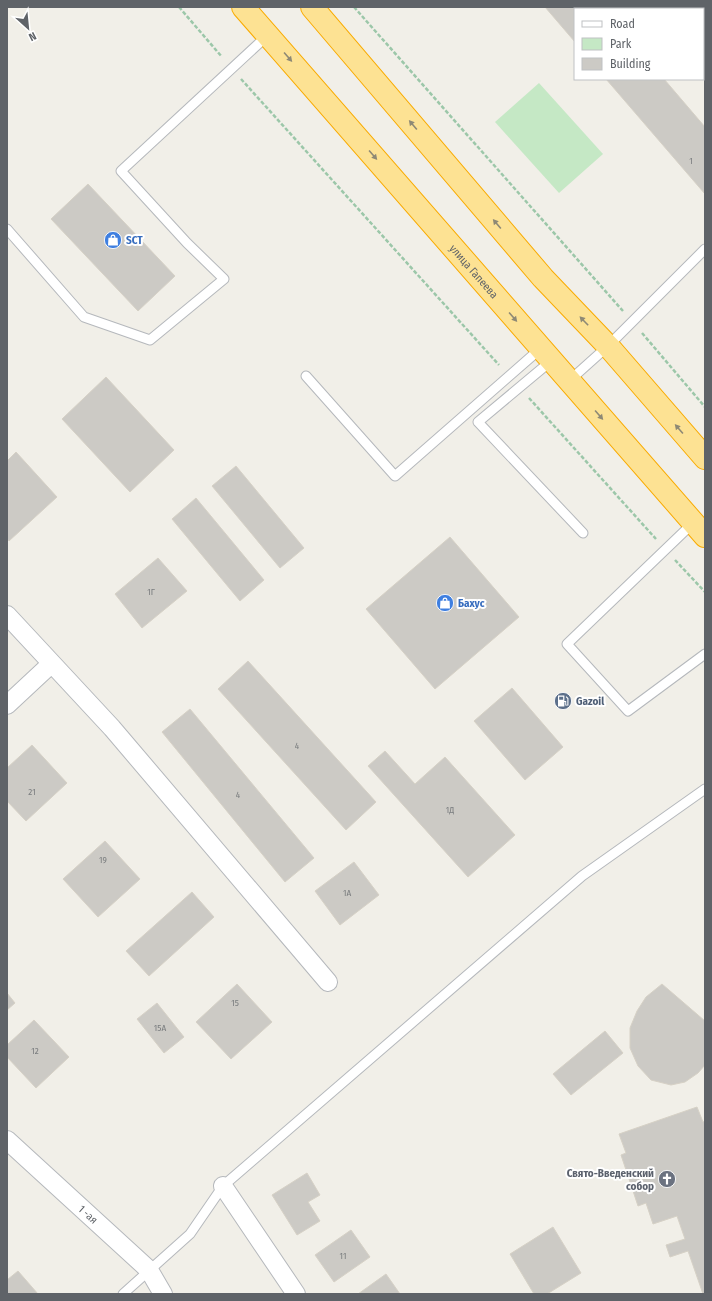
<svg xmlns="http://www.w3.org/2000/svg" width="712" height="1301" viewBox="0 0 712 1301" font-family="'Fira Sans Condensed',sans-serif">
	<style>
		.park { fill: #c5e8c5 }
		.building { fill: #cccac5; stroke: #d6d1c6 }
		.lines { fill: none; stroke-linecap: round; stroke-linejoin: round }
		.lane-casing { stroke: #b5b8bc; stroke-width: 11 }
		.street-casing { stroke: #b5b8bc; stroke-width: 20 }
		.highway-casing { stroke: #f9ab00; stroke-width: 24 }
		.path { stroke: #9cc7a9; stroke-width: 2.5; stroke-dasharray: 4 2; stroke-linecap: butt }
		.lane { stroke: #fff; stroke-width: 9 }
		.street { stroke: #fff; stroke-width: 18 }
		.highway { stroke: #fde293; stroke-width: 22 }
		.oneway { fill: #8e8975 }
		.labels { text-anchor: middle; stroke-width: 4; stroke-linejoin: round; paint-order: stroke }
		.number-label { font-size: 9px; fill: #7a7d7f }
		.shop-label { font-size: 11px; font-weight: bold; fill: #366cbe; stroke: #fff; text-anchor: start }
		.street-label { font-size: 11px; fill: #5f6368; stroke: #fff }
		.service-label { font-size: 11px; font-weight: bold; fill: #4e5e75; stroke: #fff; text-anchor: start }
		.worship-label { font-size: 11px; font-weight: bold; fill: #5b616d; stroke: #fff; text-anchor: end }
	</style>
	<rect width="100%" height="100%" fill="#f1efe8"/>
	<path class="park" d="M539,83L603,154L559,193L495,122Z"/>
	<path class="building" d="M545,7H602L604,9H575V42Z
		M606,79H664L705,127V194Z
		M88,184L175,276L138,311L51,219Z
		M106,377L174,450L130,492L62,419Z
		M16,452L57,497L9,541L7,538V461Z
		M236,466L304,548L280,568L212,486Z
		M196,498L264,580L240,601L172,519Z
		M450,537L519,617L435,689L366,609Z
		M158,558L187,591L142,628L115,594Z
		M248,661L376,802L346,830L218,689Z
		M512,688L563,747L525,780L474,721Z
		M190,709L314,858L285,882L162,732Z
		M32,745L67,783L26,821L7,801V768Z
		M385,751L415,784L445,757L515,835L468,877L368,766Z
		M105,841L140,879L98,917L63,879Z
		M354,862L379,895L340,925L315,891Z
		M192,892L214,917L149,976L126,951Z
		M237,984L272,1022L231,1059L196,1022Z
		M662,984L705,1021V1065L698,1073L685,1082L671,1085L651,1080L638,1066L630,1048V1028L637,1011L646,997Z
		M7,993L15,1003L7,1010Z
		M157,1003L184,1037L164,1053L137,1019Z
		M34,1020L69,1057L36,1088L7,1057V1045Z
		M605,1031L623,1053L571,1095L553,1074Z
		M697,1107L703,1122L705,1121V1294H703L688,1251L670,1257L666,1245L685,1239L677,1216L653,1224L646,1203L638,1206L621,1155L626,1153L619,1134Z
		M307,1173L320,1195L308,1202L320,1221L297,1235L272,1195Z
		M553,1227L581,1273L547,1294H534L510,1254Z
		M351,1230L370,1257L334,1282L315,1255Z
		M18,1271L38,1294H7V1280Z
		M386,1274L400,1294H358Z"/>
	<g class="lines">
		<defs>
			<path id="lane" d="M661,7L662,9
				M703,57L705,60
				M7,229L84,317L150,340L224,279L187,243L121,171L268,35
				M551,361L478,422L583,533
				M306,376L395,476L540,349
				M569,381L608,346L705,249
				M693,523L567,644L628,711L705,654
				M123,1294L190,1234L223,1186L582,876L705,789"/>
			<g id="street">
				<path d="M7,615L112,728L328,982"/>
				<path d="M7,705L51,664"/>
				<path id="s1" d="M7,1140L149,1270L163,1294"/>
				<path d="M223,1186L296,1294"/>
			</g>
			<g id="highway">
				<path id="s2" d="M243,7L705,536"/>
				<path d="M312,7L543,278L608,346L705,458"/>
			</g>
		</defs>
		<use href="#lane" class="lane-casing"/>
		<use href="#street" class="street-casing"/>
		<use href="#highway" class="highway-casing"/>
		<path class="path" d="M179,7L222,57
			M354,7L623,311
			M696,7V9
			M241,79L499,365
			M642,333L705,407
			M529,398L656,539
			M675,560L705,592"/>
		<use href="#lane" class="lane"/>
		<use href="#street" class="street"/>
		<use href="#highway" class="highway"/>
	</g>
	<defs><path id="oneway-solid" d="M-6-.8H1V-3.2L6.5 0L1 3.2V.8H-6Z"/></defs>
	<g class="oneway">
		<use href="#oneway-solid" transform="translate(288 57) rotate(49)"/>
		<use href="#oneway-solid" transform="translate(413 125) rotate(-130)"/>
		<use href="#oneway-solid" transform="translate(373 155) rotate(49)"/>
		<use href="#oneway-solid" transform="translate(497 224) rotate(-130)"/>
		<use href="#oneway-solid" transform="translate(513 317) rotate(49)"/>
		<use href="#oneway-solid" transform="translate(584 321) rotate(-134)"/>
		<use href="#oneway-solid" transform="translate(599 415) rotate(49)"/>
		<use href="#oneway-solid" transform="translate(679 429) rotate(-131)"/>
	</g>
	<defs>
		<symbol id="shop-disc" viewBox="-11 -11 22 22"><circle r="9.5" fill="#3f7fe0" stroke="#fff"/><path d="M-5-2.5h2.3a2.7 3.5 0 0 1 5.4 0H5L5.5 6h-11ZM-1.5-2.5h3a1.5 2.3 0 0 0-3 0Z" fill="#fff"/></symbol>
		<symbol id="fuel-disc" viewBox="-11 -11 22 22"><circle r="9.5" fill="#5c6f8a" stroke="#fff"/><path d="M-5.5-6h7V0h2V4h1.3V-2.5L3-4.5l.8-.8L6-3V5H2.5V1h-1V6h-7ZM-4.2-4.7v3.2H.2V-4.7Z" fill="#fff"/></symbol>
		<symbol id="church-disc" viewBox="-11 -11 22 22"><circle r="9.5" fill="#6b7280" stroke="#fff"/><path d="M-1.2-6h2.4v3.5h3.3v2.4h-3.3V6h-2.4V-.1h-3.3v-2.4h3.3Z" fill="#fff"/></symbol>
	</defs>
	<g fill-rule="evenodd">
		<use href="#shop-disc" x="103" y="230" width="20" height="20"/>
		<use href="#shop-disc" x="435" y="593" width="20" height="20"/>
		<use href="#fuel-disc" x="553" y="691" width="20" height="20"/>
		<use href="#church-disc" x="657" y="1169" width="20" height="20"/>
	</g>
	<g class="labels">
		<g class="number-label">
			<text x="691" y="164">1</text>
			<text x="151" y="595">1Г</text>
			<text x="297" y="749">4</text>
			<text x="32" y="795">21</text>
			<text x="238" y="798">4</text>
			<text x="450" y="813">1Д</text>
			<text x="103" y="863">19</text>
			<text x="347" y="896">1А</text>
			<text x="235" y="1006">15</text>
			<text x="160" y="1031">15А</text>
			<text x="35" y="1054">12</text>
			<text x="343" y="1259">11</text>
		</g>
		<g class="shop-label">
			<text x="126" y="244">SCT</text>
			<text x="458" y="607">Бахус</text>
		</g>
		<g class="street-label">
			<text dy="4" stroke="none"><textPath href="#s2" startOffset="351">улица Гапеева</textPath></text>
			<text dy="4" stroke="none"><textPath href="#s1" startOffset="110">1 -ая</textPath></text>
		</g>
		<g class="service-label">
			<text x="576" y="705">Gazoil</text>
		</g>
		<g class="worship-label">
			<text x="654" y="1177">Свято-Введенский<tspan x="654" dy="13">собор</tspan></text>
		</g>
	</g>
	<rect width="712" height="1301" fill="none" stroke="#5f6368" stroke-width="16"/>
	<rect x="574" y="8" width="130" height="72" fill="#ffffff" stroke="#bfc1c3"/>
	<rect x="582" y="21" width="20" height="6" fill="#ffffff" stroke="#bfc1c3"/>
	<text x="610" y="28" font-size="12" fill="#5f6368">Road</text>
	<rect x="582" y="38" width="20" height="12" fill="#c5e8c5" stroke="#bfc1c3"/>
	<text x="610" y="48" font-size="12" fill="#5f6368">Park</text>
	<rect x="582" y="58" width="20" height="12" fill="#cccac5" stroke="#bfc1c3"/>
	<text x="610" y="68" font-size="12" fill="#5f6368">Building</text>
	<g transform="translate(28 28) rotate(153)" stroke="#ffffff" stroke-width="3" paint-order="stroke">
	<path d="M0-3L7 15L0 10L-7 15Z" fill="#5f6368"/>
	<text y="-6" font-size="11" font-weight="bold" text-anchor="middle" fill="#5f6368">N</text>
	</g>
</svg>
